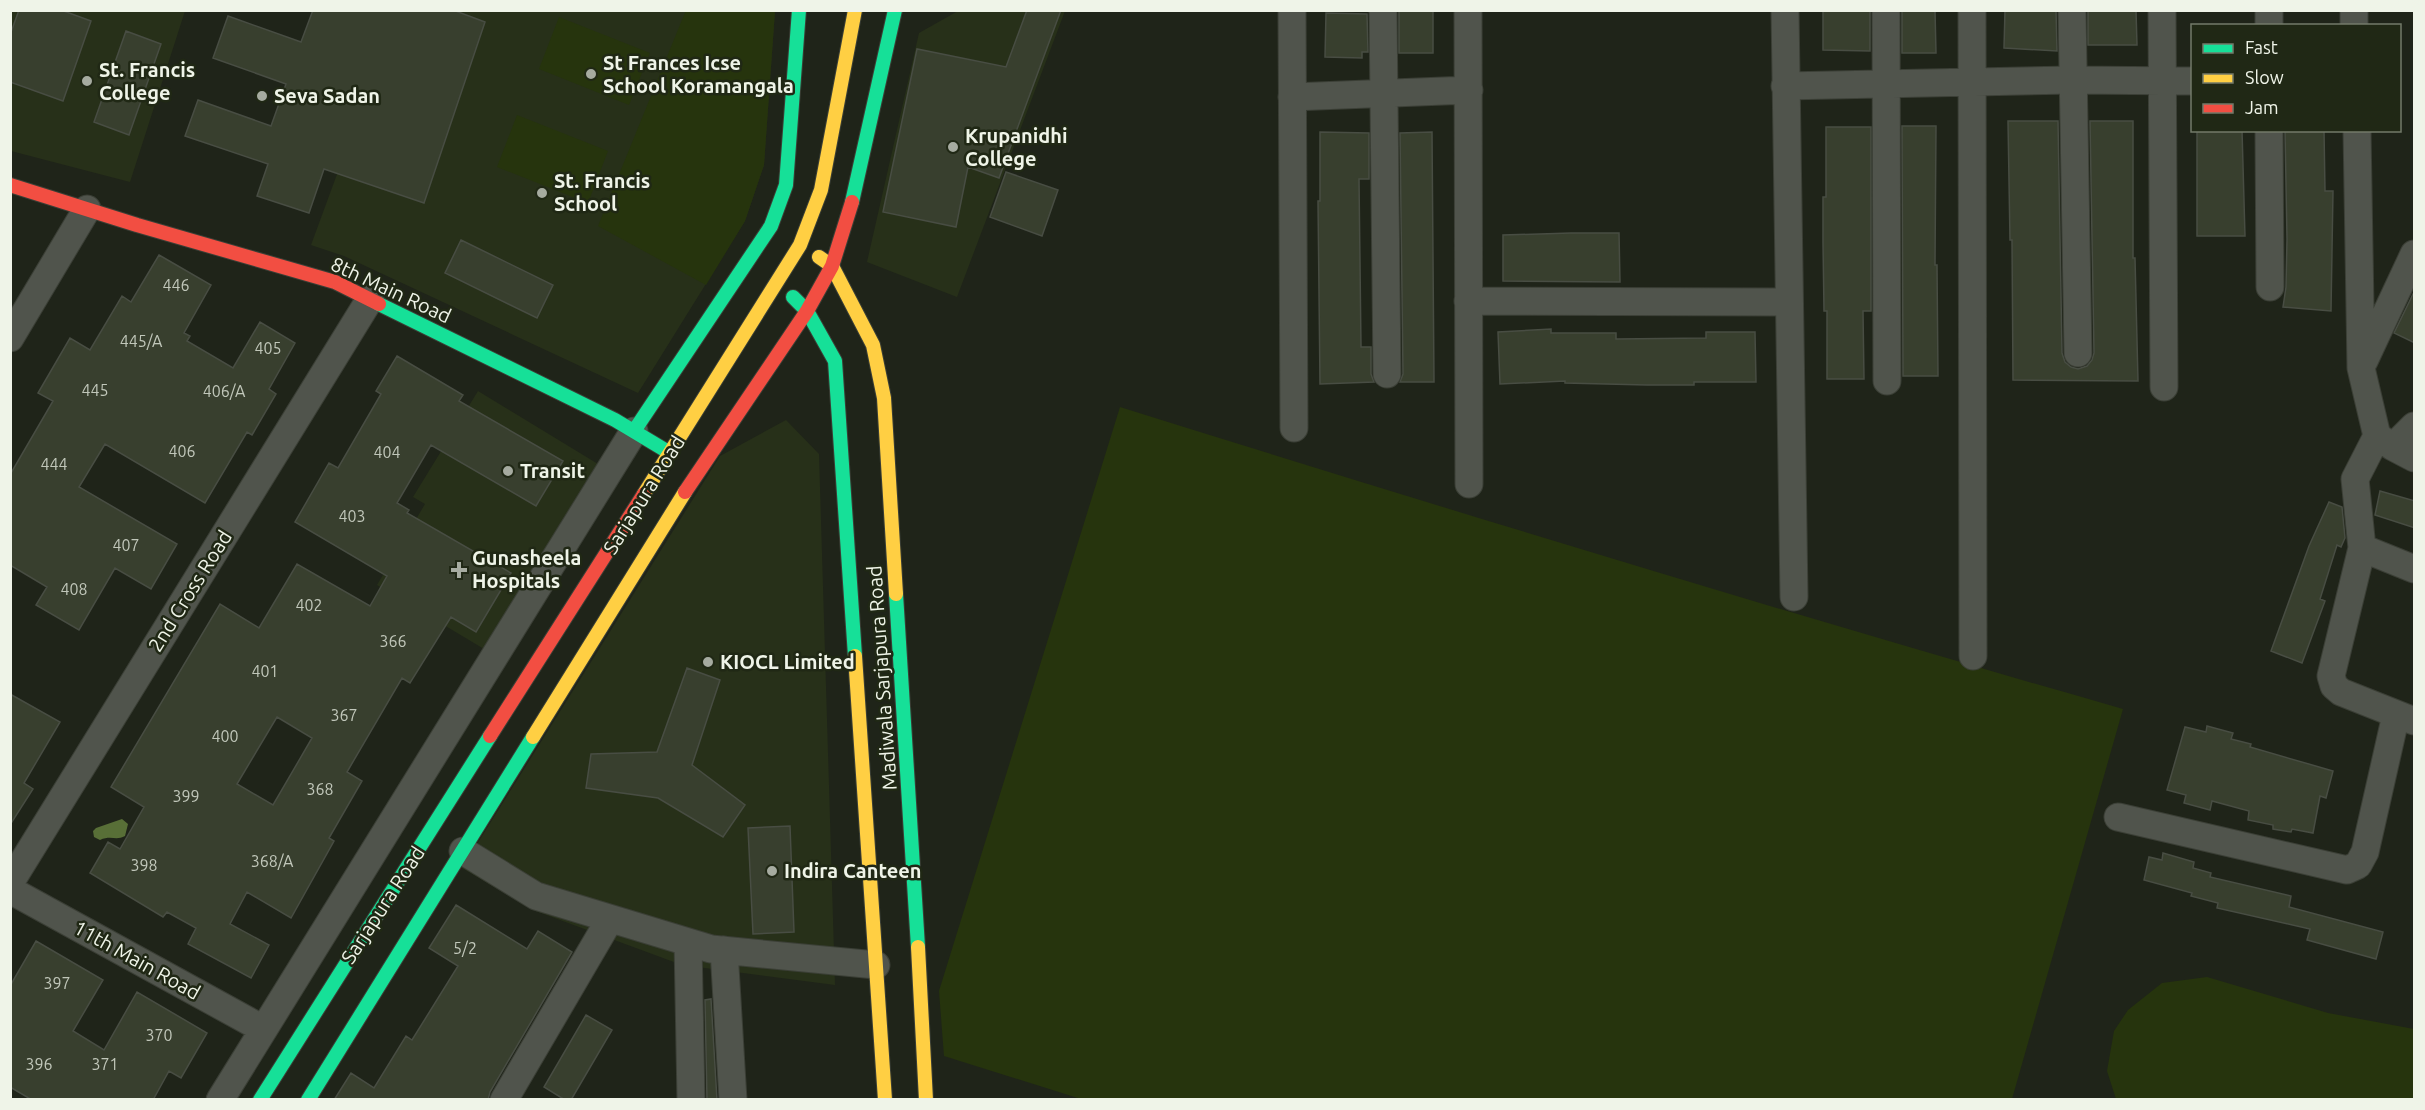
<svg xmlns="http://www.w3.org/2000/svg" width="2425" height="1110" viewBox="0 0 2425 1110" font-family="Ubuntu,sans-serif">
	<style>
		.built { fill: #273019 }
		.green { fill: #26340d }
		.water { fill: #586f37 }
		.building { fill: #383f2e; stroke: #484d43; stroke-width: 1.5; fill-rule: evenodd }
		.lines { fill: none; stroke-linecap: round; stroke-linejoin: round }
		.street-casing { stroke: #3b3f36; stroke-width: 29 }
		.fast-casing { stroke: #3b3f36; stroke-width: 16 }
		.slow-casing { stroke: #3b3f36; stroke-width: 16 }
		.jam-casing { stroke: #3b3f36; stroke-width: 16 }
		.street { stroke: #50544c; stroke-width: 27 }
		.fast { stroke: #16e098; stroke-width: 14 }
		.slow { stroke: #ffcf43; stroke-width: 14 }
		.jam { stroke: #f24e42; stroke-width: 14 }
		.poi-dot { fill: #a6aba0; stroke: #202815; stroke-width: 2 }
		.labels { text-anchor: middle; stroke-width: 5; stroke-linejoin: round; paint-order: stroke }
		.number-label { font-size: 16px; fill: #c1c7ba }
		.poi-label { font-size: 20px; font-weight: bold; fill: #eff4e8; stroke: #202815; text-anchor: start }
		.street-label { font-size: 20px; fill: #eff4e8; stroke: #202815 }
	</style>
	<rect width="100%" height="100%" fill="#1f2419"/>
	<path class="built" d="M10,11H185L130,182L11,151Z
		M397,11H775L764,165L745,221L638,393L344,256L311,245Z
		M958,11H1065L957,297L867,262L919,33Z
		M478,391L598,464L484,649L377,585L425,504L413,497Z
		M786,420L819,454L835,985L682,965L533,910L462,868L720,456Z"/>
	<path class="green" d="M686,10L775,11L764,165L745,221L706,285L598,226Z
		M559,17L650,53L629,105L539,69Z
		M517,115L608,151L588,203L497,167Z
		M1120,407C1453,511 1787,613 2123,709L2012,1099H1081L944,1056L939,991Z
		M2207,977L2328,1013L2414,1029V1099H2116L2107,1071L2114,1031L2128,1010L2162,983Z"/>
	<path class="water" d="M122,819L128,824L125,836C116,841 111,835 100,840L94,837L93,831L96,828Z"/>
	<path class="building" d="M19,10H61L91,21L63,101L10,82V35Z
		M313,10H453L485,22L424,203L324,169L309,213L257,196L268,164L185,136L198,100L271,126L286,84L213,58L228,16L301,42Z
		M1027,10H1061L999,178L968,167L956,227L883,212L917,49L1006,67Z
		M1399,10H1433V53H1399Z
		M1823,10H1870V51L1823,50Z
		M1902,10H1935L1936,53H1902Z
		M2005,10H2056L2057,51L2004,48Z
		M2088,10H2136L2137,45H2088Z
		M1326,13L1367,14L1368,52H1362V58L1325,57Z
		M126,31L161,44L129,135L94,122Z
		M2008,121H2058L2062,353L2065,362L2071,367L2078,369L2087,366L2092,360L2094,353L2090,121H2133V258H2135L2138,381L2013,380L2012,240H2010Z
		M1902,126H1936L1935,265H1937L1938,376H1903Z
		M1826,127H1871V311H1863L1864,379H1827V311H1824L1823,243V197H1826Z
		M2197,130H2242L2245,236H2197Z
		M2285,130H2324L2325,191H2333L2331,311L2283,307L2286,287L2287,239Z
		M1320,132L1369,133V179H1359L1361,347H1371V374L1374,382L1320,384L1318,201H1320Z
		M1432,132L1434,382H1400L1403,374L1400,133Z
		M1006,172L1058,190L1042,236L990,217Z
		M1571,233H1619L1620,282L1503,281V235Z
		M461,240L553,285L537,318L445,273Z
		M159,255L211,285L184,333L190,336L187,341L233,368L260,322L295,343L269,389L276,394L252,435L247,432L205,503L105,444L79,487L177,544L151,589L115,568L79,630L36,605L47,587L10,565L11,473L53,401L38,393L70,338L90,350L122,296L131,302Z
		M2415,290V343L2394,333Z
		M1551,329V333H1616V339L1706,338V332H1755L1756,382H1694V385H1647L1565,383V381L1500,384L1498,332Z
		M397,356L463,395L459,401L563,461L536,506L431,445L397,503L409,510L407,513L511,573L476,632L451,617L410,683L402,678L347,772L362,781L329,838L334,841L291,918L247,892L230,924L269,945L251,978L188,944L196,928L167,912L163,917L90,873L108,842L120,849L144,807L111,787L220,604L259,628L297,564L370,606L387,576L295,522L329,463L338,468L381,394L376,391ZM277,717L312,738L273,805L237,784Z
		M2380,491L2415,501V528L2375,515Z
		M2329,502L2342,507L2345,538L2341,547L2337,545L2320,599L2325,601L2302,663L2271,651L2309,546Z
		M687,668L720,680L692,765L745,805L723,837L658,798L586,788L591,754L657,752Z
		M10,694L60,722L24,783L33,789L10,825Z
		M2207,726L2233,733L2231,739L2251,744L2250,747L2333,771L2326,798L2320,796L2313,833L2292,829L2291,832L2273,829V825L2248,820L2249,811L2212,801L2210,810L2184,803L2186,795L2167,790L2185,727L2206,732Z
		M790,826L794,932L753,934L748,828Z
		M2163,853L2194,862L2193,868L2211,873L2210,877L2291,896L2289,907L2383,932L2376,959L2307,940L2310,929L2217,908L2218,903L2191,896L2192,893L2144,880L2149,857L2162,860Z
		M456,905L527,949L538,931L572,952L490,1092L488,1100H334L351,1073L374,1088L406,1036L412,1040L458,966L429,948Z
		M36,941L103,980L73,1031L104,1050L137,992L207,1033L181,1078L169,1071L153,1100H32L10,1087V986Z
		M711,999L717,1100H707L705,1000Z
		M586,1015L612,1030L571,1100H565L544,1087Z"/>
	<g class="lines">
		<defs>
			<path id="street" d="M1292,10L1294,428
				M1383,10L1387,374
				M1468,10L1469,484
				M1785,10L1794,597
				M1886,10L1887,381
				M1972,10L1973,656
				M2072,10L2078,353
				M2162,10L2164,387
				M2269,10V26
				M2354,10V26
				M1785,86L2072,80L2192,81
				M1292,97L1469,90
				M2269,130L2270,287
				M2357,130L2361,368L2377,436L2355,479L2362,548
				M1468,301L1789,302
				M10,338L87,209
				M2364,361L2414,254
				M2377,436L2393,447L2414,426
				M2393,447L2414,458
				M2414,569L2362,548L2331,676L2334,686L2341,692L2414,721
				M2118,817L2347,870L2358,865L2365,852L2396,715
				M463,851L536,896L711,949L876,965
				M10,883L370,299
				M10,890L263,1029
				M688,942L691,1100
				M724,950L733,1100
				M220,1100L634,431
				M504,1100L610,919"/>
			<path id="fast" d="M852,202L895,10
				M793,297L807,311L835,361L855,656
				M379,304L615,420L670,453
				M634,431L771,226L786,185L799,10
				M896,594L918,947
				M260,1100L490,736
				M308,1100L533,737"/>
			<path id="slow" d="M819,257L832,266L873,345L884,398L896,594
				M644,494L800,245L821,190L855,10
				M855,656L885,1100
				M533,737L685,492
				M918,947L926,1100"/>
			<path id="jam" d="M10,185L137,225L335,282L379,304
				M685,492L807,311L832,266L852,202
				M490,736L644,494"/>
		</defs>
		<use href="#street" class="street-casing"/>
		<use href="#fast" class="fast-casing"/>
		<use href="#slow" class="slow-casing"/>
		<use href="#jam" class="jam-casing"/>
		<use href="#street" class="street"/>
		<use href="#fast" class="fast"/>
		<use href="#slow" class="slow"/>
		<use href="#jam" class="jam"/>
	</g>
	<g class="poi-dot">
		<circle cx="591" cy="74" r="6"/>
		<circle cx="87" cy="81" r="6"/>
		<circle cx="262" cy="96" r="6"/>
		<circle cx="953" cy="147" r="6"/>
		<circle cx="542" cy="193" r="6"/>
		<circle cx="508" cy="471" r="6"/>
		<path d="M456 561h6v6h6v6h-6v6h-6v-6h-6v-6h6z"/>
		<circle cx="708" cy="662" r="6"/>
		<circle cx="772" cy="871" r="6"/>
	</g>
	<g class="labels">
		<g class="number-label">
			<text x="176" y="291">446</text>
			<text x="141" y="347">445/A</text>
			<text x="268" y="354">405</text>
			<text x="95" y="396">445</text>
			<text x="224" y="397">406/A</text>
			<text x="182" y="457">406</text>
			<text x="387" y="458">404</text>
			<text x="54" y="470">444</text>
			<text x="352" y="522">403</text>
			<text x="126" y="551">407</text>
			<text x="74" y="595">408</text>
			<text x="309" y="611">402</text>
			<text x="393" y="647">366</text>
			<text x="265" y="677">401</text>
			<text x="344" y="721">367</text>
			<text x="225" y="742">400</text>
			<text x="320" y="795">368</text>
			<text x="186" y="802">399</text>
			<text x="272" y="867">368/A</text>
			<text x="144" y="871">398</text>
			<text x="465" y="954">5/2</text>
			<text x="57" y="989">397</text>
			<text x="159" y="1041">370</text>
			<text x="39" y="1070">396</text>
			<text x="105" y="1070">371</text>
		</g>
		<g class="poi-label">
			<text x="603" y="70">St Frances Icse<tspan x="603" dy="23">School Koramangala</tspan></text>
			<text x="99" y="77">St. Francis<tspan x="99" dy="23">College</tspan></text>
			<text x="274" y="103">Seva Sadan</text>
			<text x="965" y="143">Krupanidhi<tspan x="965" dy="23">College</tspan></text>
			<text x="554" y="188">St. Francis<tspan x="554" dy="23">School</tspan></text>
			<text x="520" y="478">Transit</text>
			<text x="472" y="565">Gunasheela<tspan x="472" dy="23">Hospitals</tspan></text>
			<text x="720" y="669">KIOCL Limited</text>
			<text x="784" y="878">Indira Canteen</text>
		</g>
		<g class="street-label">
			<text transform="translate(391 290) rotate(25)" y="7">8th Main Road</text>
			<text transform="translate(644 495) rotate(-58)" y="7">Sarjapura Road</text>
			<text transform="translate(190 591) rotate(-58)" y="7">2nd Cross Road</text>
			<text transform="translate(882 678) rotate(-94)" y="7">Madiwala Sarjapura Road</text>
			<text transform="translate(383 905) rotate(-57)" y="7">Sarjapura Road</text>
			<text transform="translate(137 960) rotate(29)" y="7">11th Main Road</text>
		</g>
	</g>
	<rect width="2425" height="1110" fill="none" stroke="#eff4e8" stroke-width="24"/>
	<rect x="2191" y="24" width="210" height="108" fill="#202815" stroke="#737a69" stroke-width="1.5"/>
	<rect x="2203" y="44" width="30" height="9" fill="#16e098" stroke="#737a69" stroke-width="1.5"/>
	<text x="2245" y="54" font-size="18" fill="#eff4e8">Fast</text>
	<rect x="2203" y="74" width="30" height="9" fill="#ffcf43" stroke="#737a69" stroke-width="1.5"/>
	<text x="2245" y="84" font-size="18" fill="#eff4e8">Slow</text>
	<rect x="2203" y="104" width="30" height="9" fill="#f24e42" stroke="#737a69" stroke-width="1.5"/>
	<text x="2245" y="114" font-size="18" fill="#eff4e8">Jam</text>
</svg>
